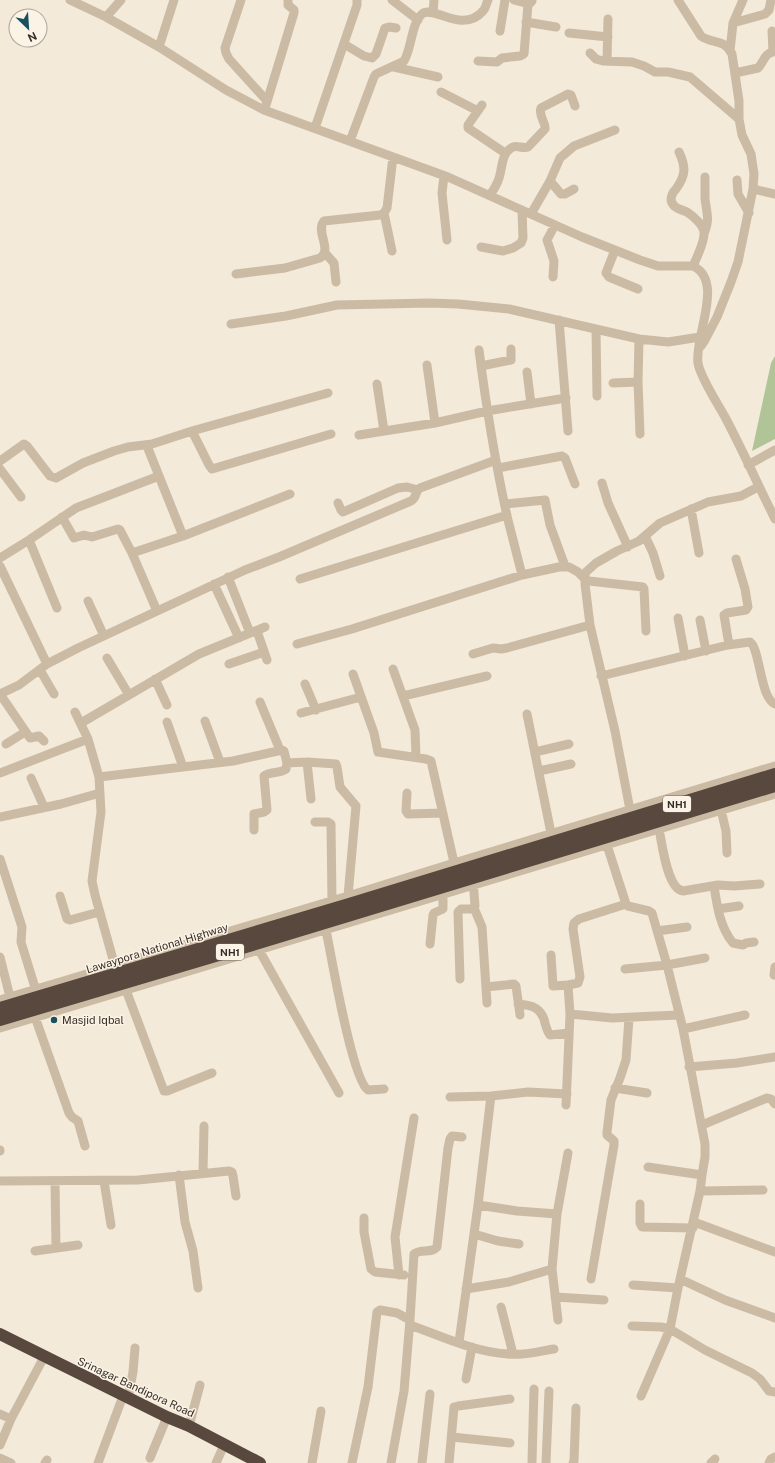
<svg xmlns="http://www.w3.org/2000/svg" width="775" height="1463" viewBox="0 0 775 1463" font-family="'Public Sans',sans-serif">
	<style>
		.green { fill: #b1c498 }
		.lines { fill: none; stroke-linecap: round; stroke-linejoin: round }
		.minor { stroke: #ccbba4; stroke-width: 9 }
		.highway { stroke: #59483d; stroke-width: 12 }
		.poi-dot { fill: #19515c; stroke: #fbf3e6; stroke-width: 1.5 }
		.labels { text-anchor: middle; stroke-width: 3; stroke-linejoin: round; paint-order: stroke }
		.shield { fill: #fbf3e6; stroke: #726860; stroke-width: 1 }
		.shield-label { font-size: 10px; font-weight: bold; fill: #372d26 }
		.street-label { font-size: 11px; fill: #372d26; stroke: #fbf3e6 }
		.poi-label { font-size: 11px; fill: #372d26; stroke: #fbf3e6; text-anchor: start }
	</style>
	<rect width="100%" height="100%" fill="#f3ead9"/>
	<path class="green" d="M775,356V439L752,451L771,363Z"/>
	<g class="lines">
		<path class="minor" d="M70,0L106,17L159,47L226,90L264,110L448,177L582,237L640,260L658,266H693C725,281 694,337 698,363C700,377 718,404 725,417C743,451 758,485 775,519
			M241,0L225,48L226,53L229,59L267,101
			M392,0L418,20
			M514,0L529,4L532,1
			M678,0L701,36C711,44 724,38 732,54L739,101V119L742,135L751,154L754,174L753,189L738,262L731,282L717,317L705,340L701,346
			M433,13L434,0
			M106,17L121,0
			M526,22L556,27
			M733,23L765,14L769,10L771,0
			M500,31L505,0
			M772,31L773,52
			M569,33L608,37
			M344,44L364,56L372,58L376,54L385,28L389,27L396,28
			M159,47L174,0
			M730,51L733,23L743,0
			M590,53L596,59L603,61L632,62L644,66L655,72H668L690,77L739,119
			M478,61L497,62L502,58L520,56L524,54L528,4
			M607,61L608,19
			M394,67L438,77
			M735,73L758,68C765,61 763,54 775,51
			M441,92L478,111
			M266,105L294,13V10L288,5V0
			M482,105L468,125V128L505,153
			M315,128L357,5V0
			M350,141L374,77L376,74L404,61C412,48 411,24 422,14C433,4 462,35 483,11C486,8 486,4 488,0
			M679,152C686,167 686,175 676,189C673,192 671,196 671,200C673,209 681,209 687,212C693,216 705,226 704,234C704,243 697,257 693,266
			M444,176L442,193L447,240
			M737,180L738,194L749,213
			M550,181L561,194H565L574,189
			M753,189L775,194
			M490,195C493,191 496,186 498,181C503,170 500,153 513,147C518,145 522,149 528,147L545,129C546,122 538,116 541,108L568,94L571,95L575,106
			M384,213L392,251
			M531,214L550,181L560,158L574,146L615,130
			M704,234C710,218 707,215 705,199C705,192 705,184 705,177
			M481,247L503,251L513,248L521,243L523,238L522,210
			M615,250L606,273L609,277L638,289
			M325,253L334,263L336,282
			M236,274L285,268L320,258C333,250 315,231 324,221L380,215L384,213L387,208L393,157
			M553,277L554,261L547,240L555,225
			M559,320L568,431
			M231,324L286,316L337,305L429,303L458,304L509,309L639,339L668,342L700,337
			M596,329L597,396
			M639,339L638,382L640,434
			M479,350C486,405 495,461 507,516C512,536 517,555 522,575
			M427,365L435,423
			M481,366L511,360V349
			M527,372L531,404
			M613,383L638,382
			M377,384L384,431
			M192,431L209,465L212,469L331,434
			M359,435L435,423L487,411L566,398
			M147,446L183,536
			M0,461L24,444L27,446L50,476L56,478L83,463L114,451L128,447L152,444L192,431L328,393
			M748,465L775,450
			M498,468L562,456L565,458L575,484
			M0,469L21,497
			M602,483L608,503L628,547
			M338,503L341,510L343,512L398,488L407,487L418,490
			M505,504L545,500L550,525L565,566
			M691,509L699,553
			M62,517L74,538L84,535L92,537L118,529L120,530L132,553L157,611
			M645,536L653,553L660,576
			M29,540L57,608
			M132,553L183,536L290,494
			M0,558L29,540L76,508L159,476
			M0,566L47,664
			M228,577L250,633
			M300,579L507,515
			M214,584L239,638
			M88,601L104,636
			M678,618L685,656
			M700,620L706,651
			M257,631L267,660
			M297,644L352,629L522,575L559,567H569L578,572L585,579L589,581L643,587L644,589L646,631
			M729,645L724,615L727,613L746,610L748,607L745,589L736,559
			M473,654L493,648L501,649L507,648L590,625
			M107,658L129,695
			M229,664L264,652
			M393,669L415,730L416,757
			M40,670L54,694
			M353,674L374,733L378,752L426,759L431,761L455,867
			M601,676L728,645L750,642C760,648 760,698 775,704
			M155,679L167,705
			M305,684L316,710
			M0,694L19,685L47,664L78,648L245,570L279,557L411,501C417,498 415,491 420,488L496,460
			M0,694L30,738L39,736L44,741
			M403,696L487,676
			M260,702L280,750
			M75,712L88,739L99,777L101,812L92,881L95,895L116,970
			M301,713L361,697
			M527,714L551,833
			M205,721L220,762
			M167,722L183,767
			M81,723L199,654L265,627
			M6,744L25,732
			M535,752L569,744
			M307,762L311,799
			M287,763L307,762L336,764L337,767L340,787L356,806L348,896
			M539,771L571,764
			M0,773L88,739
			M99,777L233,761L282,750L284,751L287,763L286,769C280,774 270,771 264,776L267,810L264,812L254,814V830
			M31,778L44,807
			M407,793L406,811L408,814L443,813
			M721,810L726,831L727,853
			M631,815L615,731L590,625L585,584V575L586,572L596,563L617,551L639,541L660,523L708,502L741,496L758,487
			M0,817L61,804L100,793
			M315,822H328L331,824L332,901
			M659,829C662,843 667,889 683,891L718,885L734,886L760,884
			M605,839L626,904L628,906L649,911L652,913L667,965L683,1029L705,1144V1157L702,1175L700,1191L678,1288L670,1329L641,1396
			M0,859L22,927L21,942L37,994
			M714,886C717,906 720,927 733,943L743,945L746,943L754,942
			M60,896L67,919L70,920L99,912
			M474,908L482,927L487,1003
			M718,909L739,906
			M326,930C331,954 352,1080 368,1090L384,1089
			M657,931L687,927
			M430,944L433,915L434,913L443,909V894
			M259,950L339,1093
			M551,955L553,986L568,985L578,983L580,977L573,929L574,923L579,919L626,904
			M0,957L10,997
			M625,969L667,965L705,958
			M774,975L775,967
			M460,979L458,912L461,909H472L475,906L473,879
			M486,987L514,984L516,986L520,1015
			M126,990L164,1091H167L212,1073
			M0,1000L348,896L454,863L775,766
			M518,1004C532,1005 542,1008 545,1023C546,1027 547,1031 550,1035L569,1033
			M570,1014L612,1018L678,1015
			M35,1017L69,1113L72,1117L78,1121L85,1146
			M0,1028L775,794
			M683,1029L745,1015
			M689,1067L737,1063L775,1057
			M615,1088L647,1093
			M450,1097L491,1096L528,1092L567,1094
			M566,1105L570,1014L568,985
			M702,1125L767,1098L771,1099L775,1104
			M0,1151V1150
			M648,1167L702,1175
			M203,1173L204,1126
			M179,1175L185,1222L193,1251L198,1288
			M0,1181L138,1180L229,1171L232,1172L233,1176L236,1196
			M55,1181L56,1248
			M104,1181L111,1225
			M700,1191L763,1190
			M640,1204V1223L642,1227L693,1228
			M478,1205L517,1211L557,1214
			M364,1218V1232L371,1269L375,1272L404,1275
			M694,1222L775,1252
			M474,1234L498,1241L519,1244
			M35,1251L78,1245
			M399,1275L395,1237L414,1118
			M591,1279L614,1145V1141L607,1135V1132L611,1100L620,1078L626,1060L629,1018
			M680,1279L725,1300L775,1318
			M633,1285L678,1288
			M466,1289L509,1282L552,1269
			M555,1297L604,1300
			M501,1307L513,1354
			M558,1320L552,1269L557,1214L568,1153
			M410,1325C441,1336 474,1352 508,1354C523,1356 540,1351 554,1349
			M632,1326L661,1327L670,1329L705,1350L752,1373L760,1379L769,1391L775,1392
			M459,1342L478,1205L491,1096
			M466,1379L472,1347
			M128,1398L133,1372L135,1348
			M0,1414L11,1419
			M189,1426L200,1385
			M452,1437L510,1443
			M0,1445L11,1419L44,1357
			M0,1458L11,1463
			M150,1458L167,1417
			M532,1462L534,1389
			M45,1463L47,1460
			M98,1463L123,1396
			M216,1463L224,1445
			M312,1463L321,1411
			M352,1463L368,1387L377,1312L380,1310L397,1313L410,1320
			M391,1463L404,1391L410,1320L414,1254C421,1248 431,1254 437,1247L448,1148L450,1139L452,1136L462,1137
			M422,1463L430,1394
			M449,1463L454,1407L458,1406L510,1399
			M546,1463L549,1391
			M573,1463L574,1461L576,1408
			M711,1463L715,1459
			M769,1463L771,1459L775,1457"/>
		<path class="highway" d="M0,1008L349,904L775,774
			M0,1020L259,943L775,786
			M0,1334L167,1417L189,1426L260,1463"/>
	</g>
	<circle class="poi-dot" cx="54" cy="1020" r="4"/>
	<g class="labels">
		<g class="shield">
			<rect x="663" y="796" width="28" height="16" rx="3"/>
			<rect x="216" y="944" width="28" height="16" rx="3"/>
		</g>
		<g class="shield-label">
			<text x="677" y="808">NH1</text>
			<text x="230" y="956">NH1</text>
		</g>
		<g class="street-label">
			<text transform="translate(157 948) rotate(-17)" y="4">Lawaypora National Highway</text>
			<text transform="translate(136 1387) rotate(25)" y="4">Srinagar Bandipora Road</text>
		</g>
		<g class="poi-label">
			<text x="62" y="1024">Masjid Iqbal</text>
		</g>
	</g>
	<g transform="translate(28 28) rotate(155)"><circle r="19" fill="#fbf3e6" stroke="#ada499"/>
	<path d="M0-3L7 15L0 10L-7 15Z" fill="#19515c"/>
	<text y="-6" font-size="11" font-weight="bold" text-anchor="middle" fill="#372d26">N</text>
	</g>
</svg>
